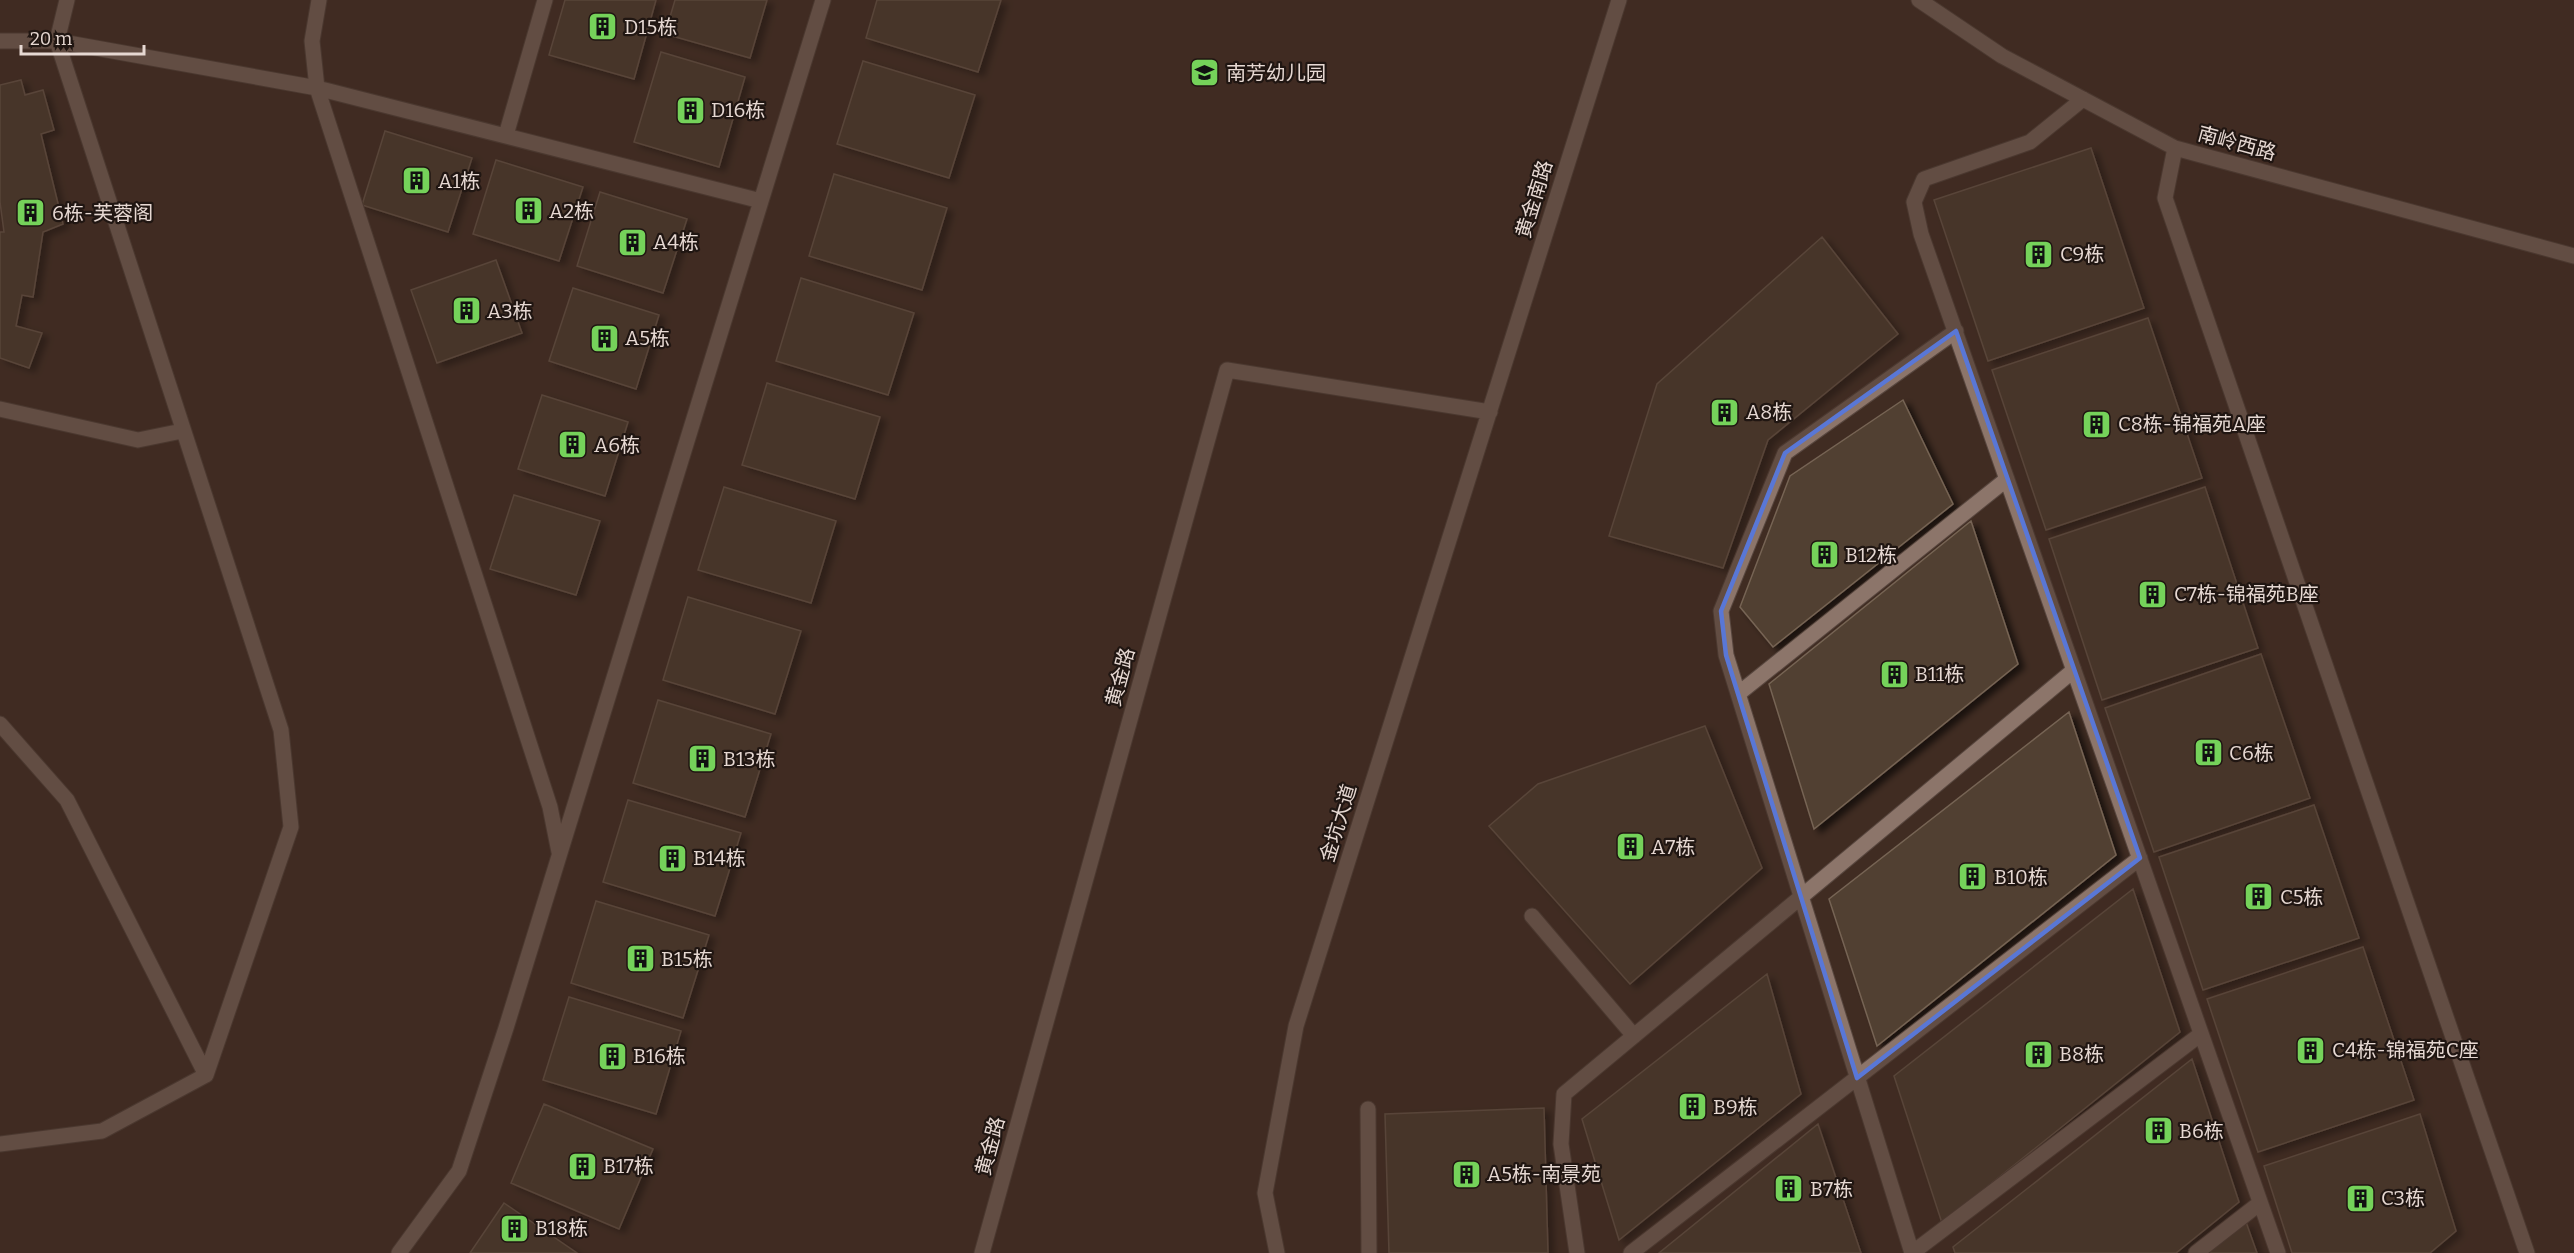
<svg xmlns="http://www.w3.org/2000/svg" width="2574" height="1253" viewBox="0 0 2574 1253" font-family="Bitter,'Noto Sans SC',serif">
	<style>
		.building { fill: #514030; stroke: #766454; stroke-width: 1.5; filter: url(#shadow) }
		.lines { fill: none; stroke-linecap: round; stroke-linejoin: round }
		.minor-casing { stroke: #58473f; stroke-width: 17 }
		.minor { stroke: #8c756a; stroke-width: 15 }
		.marked { fill: none; stroke: #5977d6; stroke-width: 4.5; stroke-linejoin: round }
		.labels { text-anchor: middle; stroke-width: 4.5; stroke-linejoin: round; paint-order: stroke }
		.poi-label { font-size: 20px; fill: #e6d8d2; stroke: #201612; text-anchor: start }
		.street-label { font-size: 20px; fill: #e6d8d2; stroke: #201612 }
	</style>
	<defs>
		<filter id="shadow"><feDropShadow dx="6" dy="4" stdDeviation="3" flood-color="#0009"/></filter>
	</defs>
	<rect width="100%" height="100%" fill="#402c22"/>
	<path class="building" d="M565,0H656L634,79L549,55Z
		M675,0H767L750,58L665,34Z
		M877,0H1001L978,72L866,38Z
		M661,52L745,77L719,167L634,142Z
		M863,61L975,95L949,178L837,144Z
		M21,80L25,95L43,90L54,130L41,134L63,224L43,232L33,297L22,295L16,326L42,333L29,368L0,358V232H4L0,202V85Z
		M385,131L472,158L448,232L362,205Z
		M2091,148L2144,308L1988,361L1934,200Z
		M496,160L583,187L559,261L473,234Z
		M834,174L947,208L922,290L809,256Z
		M600,192L687,219L663,293L577,266Z
		M1822,237L1898,334L1768,440L1723,568L1609,536L1657,384Z
		M496,260L522,333L437,363L411,290Z
		M801,278L914,313L888,395L776,361Z
		M573,288L659,315L636,389L549,361Z
		M2148,318L2202,478L2046,530L1992,370Z
		M767,383L880,417L855,499L742,465Z
		M542,395L628,422L605,496L518,469Z
		M1903,400L1953,504L1773,647L1740,607L1790,476Z
		M724,487L836,521L811,603L698,570Z
		M2205,487L2258,648L2102,700L2049,539Z
		M514,495L600,521L576,595L490,569Z
		M1971,521L2018,664L1814,829L1769,684Z
		M688,597L801,631L775,714L663,680Z
		M2261,654L2310,798L2154,852L2105,708Z
		M658,700L771,734L745,817L633,783Z
		M2069,712L2116,855L1877,1046L1829,899Z
		M1705,726L1762,868L1630,984L1489,826L1538,784Z
		M628,800L741,833L715,916L603,882Z
		M2314,805L2359,938L2203,990L2159,857Z
		M2133,889L2180,1032L1942,1223L1894,1076Z
		M596,901L709,935L683,1018L571,983Z
		M2363,947L2414,1100L2258,1152L2207,999Z
		M1767,974L1801,1094L1619,1240L1582,1119Z
		M569,997L681,1031L656,1114L543,1080Z
		M2192,1059L2239,1202L2176,1253H1955L1953,1247Z
		M544,1104L653,1149L619,1229L511,1183Z
		M1544,1108L1548,1253H1389L1385,1114Z
		M2420,1114L2456,1231L2430,1253H2292L2264,1166Z
		M1818,1124L1861,1253H1659Z
		M504,1203L577,1253H470Z
		M2246,1222L2257,1253H2208Z"/>
	<g class="lines">
		<defs>
			<path id="minor" d="M319,0L312,41L317,88L550,807L559,852
				M1919,0L2002,56L2175,148L2574,256
				M0,41H57L317,88L761,201
				M2083,99L2030,142L1924,179L1914,202L1921,234L2278,1253
				M506,135L545,0
				M2175,148L2165,198L2527,1253
				M0,409L138,440L182,431
				M1738,694L2007,479
				M0,724L67,800L206,1075
				M1532,916L1634,1036
				M1368,1109L1369,1253
				M0,1144L102,1131L206,1075L291,827L281,730L57,41L67,0
				M399,1253L459,1171L506,1028L823,0
				M982,1253L1227,370L1490,412
				M1277,1253L1265,1193L1296,1026L1619,0
				M1577,1253L1561,1144L1564,1094L2074,670
				M1631,1253L2140,858
				M1912,1253L1726,655L1721,611L1785,453L1956,331
				M1912,1253L2201,1034
				M2196,1253L2260,1203"/>
		</defs>
		<use href="#minor" class="minor-casing"/>
		<use href="#minor" class="minor"/>
	</g>
	<path d="M0 0H2574V1253H0ZM1956,331L2140,858L1857,1078L1726,655L1721,611L1785,453Z" fill="#402c22" fill-opacity=".55" fill-rule="evenodd"/>
	<path class="marked" d="M1956,331L2140,858L1857,1078L1726,655L1721,611L1785,453Z"/>
	<defs>
		<symbol id="building-square" viewBox="-11 -11 22 22"><rect x="-9" y="-9" width="18" height="18" rx="4" fill="#75d25a" stroke="#201612"/><path d="M-4-6H4V6H1V3H-1V6H-4ZM-2.5-4.3h1.7v1.8h-1.7ZM.8-4.3h1.7v1.8H.8ZM-2.5-1h1.7V.8h-1.7ZM.8-1h1.7V.8H.8Z" fill="#111"/></symbol>
		<symbol id="school-square" viewBox="-11 -11 22 22"><rect x="-9" y="-9" width="18" height="18" rx="4" fill="#75d25a" stroke="#201612"/><path d="M0-5L7-2L0 1L-7-2ZM-4 1L0 2.5L4 1V4Q0 6-4 4Z" fill="#111"/></symbol>
	</defs>
	<g fill-rule="evenodd">
		<use href="#building-square" x="586" y="10" width="33" height="33"/>
		<use href="#school-square" x="1188" y="56" width="33" height="33"/>
		<use href="#building-square" x="674" y="94" width="33" height="33"/>
		<use href="#building-square" x="400" y="164" width="33" height="33"/>
		<use href="#building-square" x="512" y="194" width="33" height="33"/>
		<use href="#building-square" x="14" y="196" width="33" height="33"/>
		<use href="#building-square" x="616" y="226" width="33" height="33"/>
		<use href="#building-square" x="2022" y="238" width="33" height="33"/>
		<use href="#building-square" x="450" y="294" width="33" height="33"/>
		<use href="#building-square" x="588" y="322" width="33" height="33"/>
		<use href="#building-square" x="1708" y="396" width="33" height="33"/>
		<use href="#building-square" x="2080" y="408" width="33" height="33"/>
		<use href="#building-square" x="556" y="428" width="33" height="33"/>
		<use href="#building-square" x="1808" y="538" width="33" height="33"/>
		<use href="#building-square" x="2136" y="578" width="33" height="33"/>
		<use href="#building-square" x="1878" y="658" width="33" height="33"/>
		<use href="#building-square" x="2192" y="736" width="33" height="33"/>
		<use href="#building-square" x="686" y="742" width="33" height="33"/>
		<use href="#building-square" x="1614" y="830" width="33" height="33"/>
		<use href="#building-square" x="656" y="842" width="33" height="33"/>
		<use href="#building-square" x="1956" y="860" width="33" height="33"/>
		<use href="#building-square" x="2242" y="880" width="33" height="33"/>
		<use href="#building-square" x="624" y="942" width="33" height="33"/>
		<use href="#building-square" x="2294" y="1034" width="33" height="33"/>
		<use href="#building-square" x="2022" y="1038" width="33" height="33"/>
		<use href="#building-square" x="596" y="1040" width="33" height="33"/>
		<use href="#building-square" x="1676" y="1090" width="33" height="33"/>
		<use href="#building-square" x="2142" y="1114" width="33" height="33"/>
		<use href="#building-square" x="566" y="1150" width="33" height="33"/>
		<use href="#building-square" x="1450" y="1158" width="33" height="33"/>
		<use href="#building-square" x="1772" y="1172" width="33" height="33"/>
		<use href="#building-square" x="2344" y="1182" width="33" height="33"/>
		<use href="#building-square" x="498" y="1212" width="33" height="33"/>
	</g>
	<g class="labels">
		<g class="poi-label">
			<text x="624" y="34">D15栋</text>
			<text x="1226" y="80">南芳幼儿园</text>
			<text x="711" y="117">D16栋</text>
			<text x="438" y="188">A1栋</text>
			<text x="549" y="218">A2栋</text>
			<text x="52" y="220">6栋-芙蓉阁</text>
			<text x="653" y="249">A4栋</text>
			<text x="2060" y="261">C9栋</text>
			<text x="487" y="318">A3栋</text>
			<text x="625" y="345">A5栋</text>
			<text x="1746" y="419">A8栋</text>
			<text x="2118" y="431">C8栋-锦福苑A座</text>
			<text x="594" y="452">A6栋</text>
			<text x="1845" y="562">B12栋</text>
			<text x="2174" y="601">C7栋-锦福苑B座</text>
			<text x="1915" y="681">B11栋</text>
			<text x="2229" y="760">C6栋</text>
			<text x="723" y="766">B13栋</text>
			<text x="1651" y="854">A7栋</text>
			<text x="693" y="865">B14栋</text>
			<text x="1994" y="884">B10栋</text>
			<text x="2280" y="904">C5栋</text>
			<text x="661" y="966">B15栋</text>
			<text x="2332" y="1057">C4栋-锦福苑C座</text>
			<text x="2059" y="1061">B8栋</text>
			<text x="633" y="1063">B16栋</text>
			<text x="1713" y="1114">B9栋</text>
			<text x="2179" y="1138">B6栋</text>
			<text x="603" y="1173">B17栋</text>
			<text x="1487" y="1181">A5栋-南景苑</text>
			<text x="1810" y="1196">B7栋</text>
			<text x="2381" y="1205">C3栋</text>
			<text x="535" y="1235">B18栋</text>
		</g>
		<g class="street-label">
			<text transform="translate(2237 143) rotate(15)" y="7">南岭西路</text>
			<text transform="translate(1534 199) rotate(-73)" y="7">黄金南路</text>
			<text transform="translate(1120 677) rotate(-75)" y="7">黄金路</text>
			<text transform="translate(1338 823) rotate(-73)" y="7">金坑大道</text>
			<text transform="translate(990 1146) rotate(-75)" y="7">黄金路</text>
		</g>
	</g>
	<path d="M21 45v9h123v-9" fill="none" stroke="#e6d8d2" stroke-width="3"/>
	<text x="30" y="45" font-size="18" fill="#e6d8d2" stroke="#201612" stroke-width="4.5" paint-order="stroke">20 m</text>
</svg>
